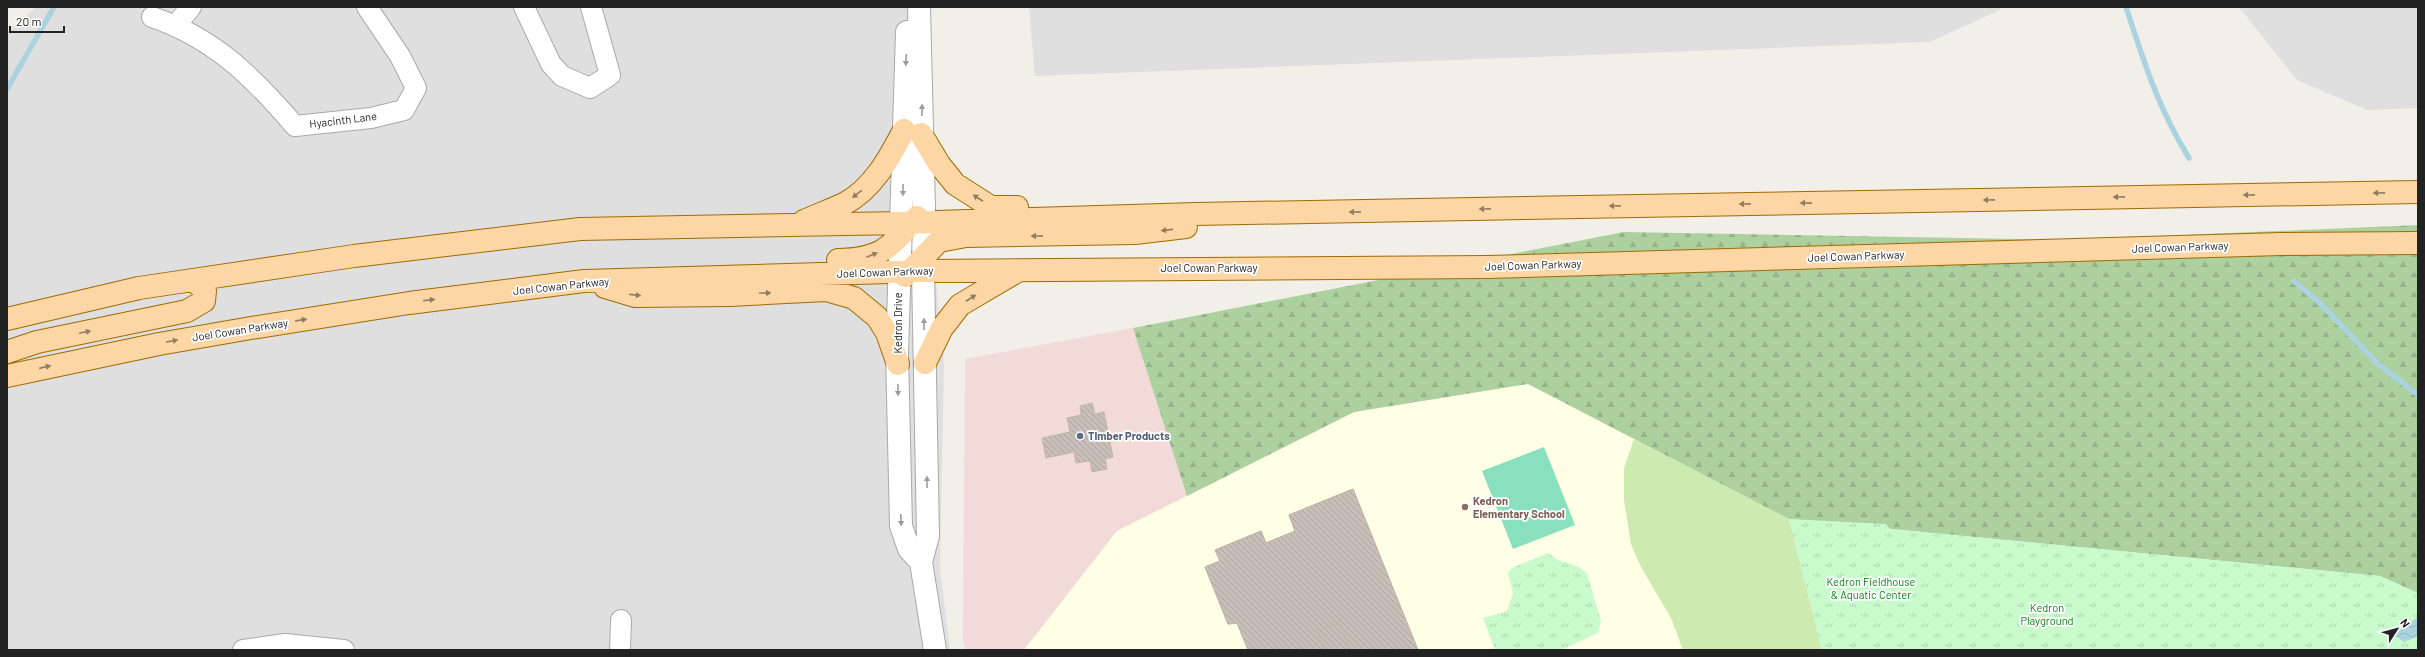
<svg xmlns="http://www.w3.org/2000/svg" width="2425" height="657" viewBox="0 0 2425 657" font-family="Barlow,sans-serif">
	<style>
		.residential { fill: #e0dfdf }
		.commercial { fill: #f2dad9 }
		.education { fill: #ffffe5 }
		.grass { fill: #cdebb0 }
		.forest { fill: url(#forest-firs) }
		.park { fill: url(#park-tufts) }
		.pitch { fill: #88e0be }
		.water { fill: url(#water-waves) }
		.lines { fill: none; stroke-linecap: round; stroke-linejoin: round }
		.stream { stroke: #aad3df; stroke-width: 5.5 }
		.building { fill: url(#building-back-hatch); stroke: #c4b6ab }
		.minor-casing { stroke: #a9a9a9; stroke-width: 22 }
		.tertiary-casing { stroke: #a9a9a9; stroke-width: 24 }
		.primary-casing { stroke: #a06b00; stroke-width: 24 }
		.minor { stroke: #fff; stroke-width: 20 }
		.tertiary { stroke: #fff; stroke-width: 22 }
		.primary { stroke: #fcd6a4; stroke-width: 22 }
		.oneway { fill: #9c9c9c }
		.oneway2 { fill: #8f7c63 }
		.service-dot { fill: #5c6f8a; stroke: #fff; stroke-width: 1.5 }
		.education-dot { fill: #8d6e63; stroke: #fff; stroke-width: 1.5 }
		.labels { text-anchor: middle; stroke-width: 3.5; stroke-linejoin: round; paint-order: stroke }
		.street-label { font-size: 11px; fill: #222; stroke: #fff }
		.service-label { font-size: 11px; font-weight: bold; fill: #4e5e75; stroke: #fff; text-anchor: start }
		.education-label { font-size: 11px; font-weight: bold; fill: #785e54; stroke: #fff; text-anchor: start }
		.park-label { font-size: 11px; fill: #0c8416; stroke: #fff }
	</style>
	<defs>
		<pattern id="forest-firs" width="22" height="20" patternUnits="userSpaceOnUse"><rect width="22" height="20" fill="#add19e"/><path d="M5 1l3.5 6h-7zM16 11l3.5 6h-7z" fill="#95b388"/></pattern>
		<pattern id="park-tufts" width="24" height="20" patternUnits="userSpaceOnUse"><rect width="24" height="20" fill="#c8facc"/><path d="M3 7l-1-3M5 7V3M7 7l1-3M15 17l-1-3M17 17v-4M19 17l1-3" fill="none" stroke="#acd6af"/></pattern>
		<pattern id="water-waves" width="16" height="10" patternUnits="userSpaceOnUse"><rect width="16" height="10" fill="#aad3df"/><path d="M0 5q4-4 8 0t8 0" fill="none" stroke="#92b5bf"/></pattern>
		<pattern id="building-back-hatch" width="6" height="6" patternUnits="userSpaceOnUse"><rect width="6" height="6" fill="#c7bfb8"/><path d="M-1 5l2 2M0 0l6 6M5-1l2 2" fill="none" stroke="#aba49e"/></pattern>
	</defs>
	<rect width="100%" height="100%" fill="#f2efe9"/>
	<path class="residential" d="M36,7H930L933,252L944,364L940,567L950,650H7V32Z
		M1029,7H2000V10L1930,42L1035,76Z
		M2239,7H2418V108L2367,110L2297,80Z"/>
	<path class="commercial" d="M1133,328L1183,469L1187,496L1117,531L1024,650H965L963,640L965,359Z"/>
	<path class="education" d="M1528,384L1789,519L1822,650H1024L1117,531L1354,412Z"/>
	<path class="grass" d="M1634,439L1789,519L1822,650H1683L1671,618L1640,565L1631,544L1624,500V468Z"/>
	<path class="forest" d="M2418,225V593L2380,576L1789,519L1528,384L1354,412L1187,496L1133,328L1624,232L2069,240Z"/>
	<path class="park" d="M1789,519L1886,524L1890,529L2380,576L2418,593V650H1822Z
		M1548,553L1558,560L1579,567L1587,573L1601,621L1598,633L1561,650H1495L1483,618L1507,611L1513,594L1508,573L1512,568Z"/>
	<path class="pitch" d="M1544,447L1575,525L1513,549L1482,471Z"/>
	<path class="water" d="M2418,617V636L2404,642L2394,635Z"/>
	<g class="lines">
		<path class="stream" d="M2126,7C2144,62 2158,108 2189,158
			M7,89L54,7
			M2294,281L2321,304L2377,363L2418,395"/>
	</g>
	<path class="building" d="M1092,403L1095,414L1104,412L1113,457L1105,459L1107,469L1092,472L1090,461L1076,463L1074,452L1046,458L1042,438L1070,432L1067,418L1081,415L1080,406Z
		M1353,489L1418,650H1351L1340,623L1317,632L1324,650H1248L1237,623L1228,624L1205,567L1220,561L1215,550L1261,531L1266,543L1295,531L1289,515Z
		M1353,489L1418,650H1248L1237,623L1228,624L1205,567L1220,561L1215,550L1261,531L1266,543L1295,531L1289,515Z"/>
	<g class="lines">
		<defs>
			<path id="minor" d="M524,7L551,64L562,76L590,88L610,75L591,7
				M152,17C214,38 253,77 295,126L371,118L404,110L416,88L400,56L367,7
				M176,25L191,7
				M243,650L285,644L344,650
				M620,650L621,620"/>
			<path id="tertiary" d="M919,7L924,208L923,271L928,536L921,562L935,650
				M907,32L897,353L901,526L909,549L921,562"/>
			<path id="primary" d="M921,134L939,164L955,184L991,207H1017
				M804,221C817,215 831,210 844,204C873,189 890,157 904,130
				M838,260C882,259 889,248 917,217
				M905,276L939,241L966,236L1135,233L1186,227
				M605,287L635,296L730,295L826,290L854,298L877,317L887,333L898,364
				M7,319L139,288L354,256L580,229L902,223L1195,214L2418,192
				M7,352L37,342L187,311L204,301L205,291L194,280
				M925,363L942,328L960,305L1016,272
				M7,376L159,344L251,328L409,303L584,281L923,271L1488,267L2281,244L2418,243"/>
		</defs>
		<use href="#minor" class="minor-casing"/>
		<use href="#tertiary" class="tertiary-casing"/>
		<use href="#primary" class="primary-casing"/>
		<use href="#minor" class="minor"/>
		<use href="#tertiary" class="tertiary"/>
		<use href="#primary" class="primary"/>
	</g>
	<defs><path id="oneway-solid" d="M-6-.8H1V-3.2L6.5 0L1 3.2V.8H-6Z"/></defs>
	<g class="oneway">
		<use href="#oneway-solid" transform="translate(906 60) rotate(92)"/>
		<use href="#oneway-solid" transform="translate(922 110) rotate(-89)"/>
		<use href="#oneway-solid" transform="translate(903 190) rotate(91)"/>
		<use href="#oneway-solid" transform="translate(924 324) rotate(-91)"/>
		<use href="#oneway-solid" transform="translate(898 390) rotate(89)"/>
		<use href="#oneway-solid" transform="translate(927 482) rotate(-91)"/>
		<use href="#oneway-solid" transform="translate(901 520) rotate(88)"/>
	</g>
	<g class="oneway2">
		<use href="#oneway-solid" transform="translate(2379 193) rotate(179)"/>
		<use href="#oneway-solid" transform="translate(857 194) rotate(142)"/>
		<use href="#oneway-solid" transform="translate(2249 195) rotate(179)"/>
		<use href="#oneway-solid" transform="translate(2119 197) rotate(179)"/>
		<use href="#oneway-solid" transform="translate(978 198) rotate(-147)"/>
		<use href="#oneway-solid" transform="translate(1989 200) rotate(179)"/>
		<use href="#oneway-solid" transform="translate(1806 203) rotate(-179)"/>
		<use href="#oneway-solid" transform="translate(1745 204) rotate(179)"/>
		<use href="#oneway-solid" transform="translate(1615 206) rotate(179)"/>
		<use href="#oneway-solid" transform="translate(1485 209) rotate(179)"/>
		<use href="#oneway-solid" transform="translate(1355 212) rotate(179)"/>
		<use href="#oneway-solid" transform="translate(1167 230) rotate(174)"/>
		<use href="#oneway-solid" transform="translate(1037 236) rotate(179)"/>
		<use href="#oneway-solid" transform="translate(872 255) rotate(-23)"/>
		<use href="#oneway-solid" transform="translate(765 293) rotate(-3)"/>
		<use href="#oneway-solid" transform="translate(635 295) rotate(7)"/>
		<use href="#oneway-solid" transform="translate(971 298) rotate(-33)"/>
		<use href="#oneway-solid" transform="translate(429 300) rotate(-7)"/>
		<use href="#oneway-solid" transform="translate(301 320) rotate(-9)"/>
		<use href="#oneway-solid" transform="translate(85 332) rotate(-12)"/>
		<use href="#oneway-solid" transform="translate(172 341) rotate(-10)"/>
		<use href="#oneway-solid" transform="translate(45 367) rotate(-13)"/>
	</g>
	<circle class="service-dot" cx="1080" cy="436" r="4"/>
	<circle class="education-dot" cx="1465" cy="507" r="4"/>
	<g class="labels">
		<g class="street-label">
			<text transform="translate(343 120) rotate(-7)" y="4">Hyacinth Lane</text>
			<text transform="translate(2180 247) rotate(-2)" y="4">Joel Cowan Parkway</text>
			<text transform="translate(1856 256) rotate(-2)" y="4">Joel Cowan Parkway</text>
			<text transform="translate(1533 265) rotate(-2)" y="4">Joel Cowan Parkway</text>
			<text x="1209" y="272">Joel Cowan Parkway</text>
			<text transform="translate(885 272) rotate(-2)" y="4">Joel Cowan Parkway</text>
			<text transform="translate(561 286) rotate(-6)" y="4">Joel Cowan Parkway</text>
			<text transform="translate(898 323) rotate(-90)" y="4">Kedron Drive</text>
			<text transform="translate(240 330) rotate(-9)" y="4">Joel Cowan Parkway</text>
		</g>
		<g class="service-label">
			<text x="1088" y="440">TImber Products</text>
		</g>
		<g class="education-label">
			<text x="1473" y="505">Kedron<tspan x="1473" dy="13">Elementary School</tspan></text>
		</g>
		<g class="park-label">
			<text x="1871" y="586">Kedron Fieldhouse<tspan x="1871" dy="13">&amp; Aquatic Center</tspan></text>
			<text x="2047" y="612">Kedron<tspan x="2047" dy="13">Playground</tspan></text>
		</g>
	</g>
	<rect width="2425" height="657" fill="none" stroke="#222222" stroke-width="16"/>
	<g transform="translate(2397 629) rotate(54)" stroke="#ffffff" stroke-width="3" paint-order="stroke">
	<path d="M0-3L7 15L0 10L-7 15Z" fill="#222222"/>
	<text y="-6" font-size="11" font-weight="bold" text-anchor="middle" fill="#222222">N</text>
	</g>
	<path d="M10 26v6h54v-6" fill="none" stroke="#222222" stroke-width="2"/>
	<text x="16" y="26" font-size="12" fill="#222222" stroke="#ffffff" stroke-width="3" paint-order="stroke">20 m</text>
</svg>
